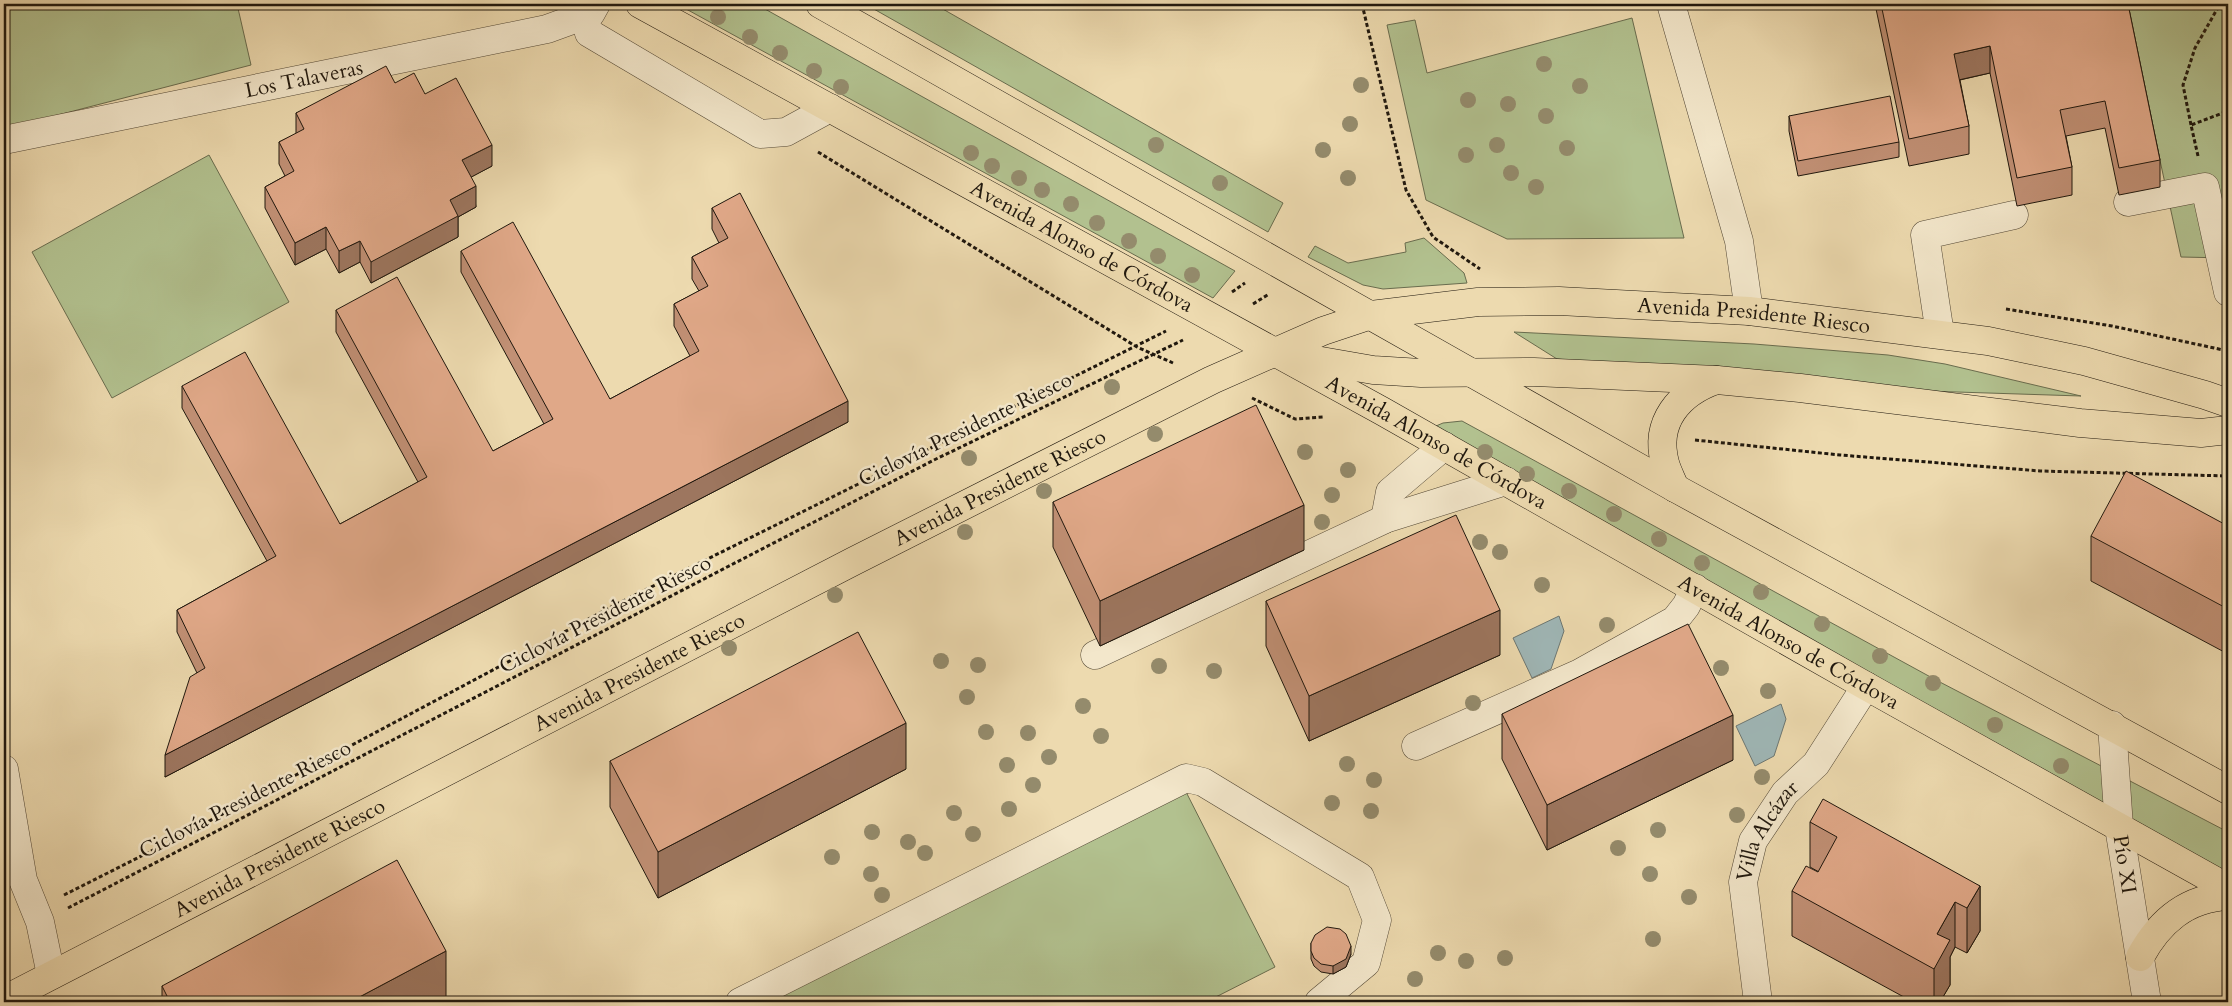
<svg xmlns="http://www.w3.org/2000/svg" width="2232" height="1006" viewBox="0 0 2232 1006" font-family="Cardo,serif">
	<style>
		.green { fill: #b2c18f; stroke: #696c4e }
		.water { fill: #9fb7b7; stroke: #6c7773 }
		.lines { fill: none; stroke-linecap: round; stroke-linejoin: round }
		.minor-casing { stroke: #534836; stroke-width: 29 }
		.major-casing { stroke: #20180e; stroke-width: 29 }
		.path { stroke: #20180e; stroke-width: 3; stroke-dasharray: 4 2.5; stroke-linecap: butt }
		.minor { stroke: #f3e7cb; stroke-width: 28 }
		.major { stroke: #eddaaf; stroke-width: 28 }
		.tree { fill: #948b6c }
		.wall { fill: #c19075; stroke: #20180e }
		.shaded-wall { fill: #9d765f; stroke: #20180e }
		.building { fill: #e0a888; stroke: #20180e }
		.labels { text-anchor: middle; stroke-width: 5; stroke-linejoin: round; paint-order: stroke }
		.street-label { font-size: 21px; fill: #20180e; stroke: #f3e7cb }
	</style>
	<rect width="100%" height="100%" fill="#eddaaf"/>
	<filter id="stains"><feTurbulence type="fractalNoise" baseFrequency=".004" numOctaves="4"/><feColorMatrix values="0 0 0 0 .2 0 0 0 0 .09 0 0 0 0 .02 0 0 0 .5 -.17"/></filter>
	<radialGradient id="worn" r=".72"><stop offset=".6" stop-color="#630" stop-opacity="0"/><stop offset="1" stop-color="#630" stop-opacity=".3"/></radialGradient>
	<path class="green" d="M4,4H237L251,65L4,129Z
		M677,4H756L1235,271L1213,298Z
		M865,4H934L1283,203L1268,232Z
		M2126,4H2228V258L2181,257Z
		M1632,18L1684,238L1507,239L1426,200L1387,25L1415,20L1427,73Z
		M209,155L289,302L112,398L32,252Z
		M1424,238L1464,273L1467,283L1383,289L1363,285L1308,257L1315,246L1348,263L1406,252L1405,243Z
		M1514,332L1754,344L1888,355L1945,364L2081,396L1863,389L1557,359Z
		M1462,421L1936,680L2228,832V873L1422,432L1443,423Z
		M1183,786L1275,967L1206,1002H754Z"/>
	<path class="water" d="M1559,616L1564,631L1551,669L1532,678L1513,638Z
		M1781,704L1786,719L1774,756L1755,766L1736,726Z"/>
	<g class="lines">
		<defs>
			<g id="minor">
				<path d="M1671,4L1739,241L1749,311"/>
				<path d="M584,16L589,33L760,134L786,132L830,108"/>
				<path id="s1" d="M4,140L547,29L591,13L596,4"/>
				<path d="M2128,202L2205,187L2228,292"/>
				<path d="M1940,334L1925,235L2014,215"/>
				<path d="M1385,519L1390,492L1444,446"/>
				<path d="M1095,655L1385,519L1506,481"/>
				<path id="s2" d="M2112,725L2119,827L2147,1002"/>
				<path d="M1416,746L1580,673L1675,620L1686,606L1695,588"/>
				<path d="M4,769L23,880L40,922L51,975"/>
				<path d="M740,1002L1186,778L1203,782L1360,877L1377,920L1366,963L1319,1002"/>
				<path id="s3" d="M1758,1002L1743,882L1753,841L1785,793L1816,764L1866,686"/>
			</g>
			<g id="major">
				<path id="s4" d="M640,4L1382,411L1866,686L2228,888"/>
				<path d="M820,4L1675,488L2228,790"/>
				<path d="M1304,358L1373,370L1421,373L1534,372L1717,380L1800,388L2080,423L2201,433L2228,430"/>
				<path d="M1675,488C1672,480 1667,471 1665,463C1654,422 1679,393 1716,380"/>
				<path d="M2140,957C2159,922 2186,898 2228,896"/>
				<path id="s5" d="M4,1000L854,561L1212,380L1323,331L1371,315L1478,302L1559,301L1749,311L1988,341L2084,361L2205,395L2228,403"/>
			</g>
		</defs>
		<use href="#minor" class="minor-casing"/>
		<use href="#major" class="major-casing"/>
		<path class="path" d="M1362,4L1406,190L1433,237L1480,269
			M2191,125L2183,85L2195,48L2220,4
			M818,152L1137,347L1173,363
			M2198,156L2191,125L2228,111
			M1232,292L1245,283
			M1253,304L1269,294
			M2006,309L2112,326L2228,351
			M1252,398L1295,419L1323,417
			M1695,440L1840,455L2040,471L2228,476
			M64,895L185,834L613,606L1166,331
			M68,908L934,460L1183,340"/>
		<use href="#minor" class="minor"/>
		<use href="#major" class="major"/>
	</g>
	<g class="tree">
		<circle cx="718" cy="17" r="8"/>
		<circle cx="750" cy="37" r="8"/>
		<circle cx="780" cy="53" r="8"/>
		<circle cx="1544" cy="64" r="8"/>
		<circle cx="814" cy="71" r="8"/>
		<circle cx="1361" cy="85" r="8"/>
		<circle cx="1580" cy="86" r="8"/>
		<circle cx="841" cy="87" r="8"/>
		<circle cx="1468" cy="100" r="8"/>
		<circle cx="1508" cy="104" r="8"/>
		<circle cx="1546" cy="116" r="8"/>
		<circle cx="1350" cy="124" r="8"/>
		<circle cx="1156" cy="145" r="8"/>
		<circle cx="1497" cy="145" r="8"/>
		<circle cx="1567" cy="148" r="8"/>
		<circle cx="1323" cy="150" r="8"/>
		<circle cx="971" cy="153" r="8"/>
		<circle cx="1466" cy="155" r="8"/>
		<circle cx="992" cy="166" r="8"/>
		<circle cx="1511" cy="173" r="8"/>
		<circle cx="1019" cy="178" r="8"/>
		<circle cx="1348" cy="178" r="8"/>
		<circle cx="1220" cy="183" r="8"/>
		<circle cx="1536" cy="187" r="8"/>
		<circle cx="1042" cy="190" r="8"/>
		<circle cx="1071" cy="204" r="8"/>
		<circle cx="1097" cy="223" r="8"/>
		<circle cx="1129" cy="241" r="8"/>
		<circle cx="1158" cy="256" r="8"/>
		<circle cx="1192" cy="275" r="8"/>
		<circle cx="1112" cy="387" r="8"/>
		<circle cx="1155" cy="434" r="8"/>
		<circle cx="1305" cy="452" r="8"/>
		<circle cx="1485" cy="452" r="8"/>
		<circle cx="969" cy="458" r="8"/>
		<circle cx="1348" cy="470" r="8"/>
		<circle cx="1527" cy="474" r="8"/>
		<circle cx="1044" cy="491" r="8"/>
		<circle cx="1569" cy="491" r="8"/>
		<circle cx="1332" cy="495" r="8"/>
		<circle cx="1614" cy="514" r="8"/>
		<circle cx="1322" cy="522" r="8"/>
		<circle cx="965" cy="532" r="8"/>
		<circle cx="1659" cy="539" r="8"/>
		<circle cx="1480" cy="542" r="8"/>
		<circle cx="1500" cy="552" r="8"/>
		<circle cx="1702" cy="563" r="8"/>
		<circle cx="1542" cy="585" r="8"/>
		<circle cx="1761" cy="592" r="8"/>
		<circle cx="835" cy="595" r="8"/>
		<circle cx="1822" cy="624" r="8"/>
		<circle cx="1607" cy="625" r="8"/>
		<circle cx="729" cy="648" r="8"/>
		<circle cx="1880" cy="656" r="8"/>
		<circle cx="941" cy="661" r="8"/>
		<circle cx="978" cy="665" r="8"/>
		<circle cx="1159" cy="666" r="8"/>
		<circle cx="1721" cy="668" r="8"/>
		<circle cx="1214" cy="671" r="8"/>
		<circle cx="1933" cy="683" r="8"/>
		<circle cx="1768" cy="691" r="8"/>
		<circle cx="967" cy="697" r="8"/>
		<circle cx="1473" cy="703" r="8"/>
		<circle cx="1083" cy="706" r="8"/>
		<circle cx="1995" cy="725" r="8"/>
		<circle cx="986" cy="732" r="8"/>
		<circle cx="1028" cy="733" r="8"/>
		<circle cx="1101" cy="736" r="8"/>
		<circle cx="1049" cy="757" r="8"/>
		<circle cx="1347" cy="764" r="8"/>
		<circle cx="1007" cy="765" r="8"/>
		<circle cx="2061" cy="766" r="8"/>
		<circle cx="1762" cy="777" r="8"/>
		<circle cx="1374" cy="780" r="8"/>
		<circle cx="1033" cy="785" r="8"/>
		<circle cx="1332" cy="803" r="8"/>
		<circle cx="1009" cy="809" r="8"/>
		<circle cx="1371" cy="811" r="8"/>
		<circle cx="954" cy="813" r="8"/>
		<circle cx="1737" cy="815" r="8"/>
		<circle cx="1658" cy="830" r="8"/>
		<circle cx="872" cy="832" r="8"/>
		<circle cx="973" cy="834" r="8"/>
		<circle cx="908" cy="842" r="8"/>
		<circle cx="1618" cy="848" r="8"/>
		<circle cx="925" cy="853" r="8"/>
		<circle cx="832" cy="857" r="8"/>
		<circle cx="871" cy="874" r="8"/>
		<circle cx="1650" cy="874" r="8"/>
		<circle cx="882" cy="895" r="8"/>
		<circle cx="1689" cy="897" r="8"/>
		<circle cx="1653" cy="939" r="8"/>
		<circle cx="1438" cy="953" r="8"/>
		<circle cx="1505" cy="958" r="8"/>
		<circle cx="1466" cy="961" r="8"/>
		<circle cx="1415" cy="979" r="8"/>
	</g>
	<path class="wall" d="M1875,4H2128L2160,160V187L2119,195L2105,128L2066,136L2072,167V195L2017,206L1990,73L1960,80L1969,126V154L1909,166Z
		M395,83L425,94L492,166L471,177L476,207L458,217V237L371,283L360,262L339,273L326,249L295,265L265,208V187L285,176L279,164V142L296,134V113Z
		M1789,116L1899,142V157L1798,176L1789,131Z
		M712,208L848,422L165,777L197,673L177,632V610L267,561L182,408V386L340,524L418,482L336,332V310L493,451L544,424L461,272V251L610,399L690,356L674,326V304L699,291L692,279V257L719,243L712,229Z
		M1053,502L1304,550L1100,646L1053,547Z
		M2228,526V654L2091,581V536Z
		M1266,601L1500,655L1309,741L1266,646Z
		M1502,714L1733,760L1547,850L1502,759Z
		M610,761L906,769L658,898L610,807Z
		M1810,822L1980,886V931L1967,953L1955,947L1950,957V985L1940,1002H1913L1792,936V891L1819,872L1810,867Z
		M1311,943L1351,954L1346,967L1333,974L1321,972L1314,966L1311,959Z
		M162,986L446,997L436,1002H162Z"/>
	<path class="shaded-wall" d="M1990,46V73L1954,81V54Z
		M492,145V166L462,182V160Z
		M476,186V207L458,217V237L371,283V262L450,200Z
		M326,227V249L295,265V243Z
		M360,241V262L339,273V251Z
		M848,401V422L165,777V755Z
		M1304,505V550L1100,646V601Z
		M1500,610V655L1309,741V696Z
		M1733,715V760L1547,850V805Z
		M906,723V769L658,898V852Z
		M1980,886V931L1967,953V908Z
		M1955,902V947L1950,957V985L1940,1002H1934V969L1937,934Z
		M1351,946V954L1346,967L1333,974V966Z
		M446,951V997L436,1002H350Z"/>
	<path class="building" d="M1881,4H2128L2160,160L2119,168L2105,101L2060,110L2072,167L2017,178L1990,46L1954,54L1969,126L1909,139Z
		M386,66L395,83L414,73L425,94L456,78L492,145L462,160L476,186L450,200L458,216L371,262L360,241L339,251L326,227L295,243L265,187L294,171L279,142L304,129L296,113Z
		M1890,96L1899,142L1798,161L1789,116Z
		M740,193L848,401L165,755L190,677L205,668L177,610L276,556L182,386L245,352L340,524L427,477L336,310L397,277L493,451L553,419L461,251L513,222L610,399L699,351L674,304L708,286L692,257L728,238L712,208Z
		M1256,405L1304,505L1100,601L1053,502Z
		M2126,471L2228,526V609L2091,536Z
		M1456,515L1500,610L1309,696L1266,601Z
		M1688,624L1733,715L1547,805L1502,714Z
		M858,632L906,723L658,852L610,761Z
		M1823,799L1980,886L1967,908L1955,902L1937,934L1950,940L1934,969L1792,891L1806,866L1818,872L1837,837L1810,822Z
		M397,860L446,951L350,1002H170L162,986Z
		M1327,927L1340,929L1346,934L1351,946L1346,959L1333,966L1321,964L1314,958L1311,951V943L1315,935Z"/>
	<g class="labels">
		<g class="street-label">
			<text dy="7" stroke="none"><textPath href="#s1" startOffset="306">Los Talaveras</textPath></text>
			<text dy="7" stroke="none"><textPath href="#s4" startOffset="504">Avenida Alonso de Córdova</textPath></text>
			<text dy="7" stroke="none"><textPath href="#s5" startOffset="1914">Avenida Presidente Riesco</textPath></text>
			<text transform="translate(965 429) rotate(-26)" y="7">Ciclovía Presidente Riesco</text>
			<text dy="7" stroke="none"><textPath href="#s4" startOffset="909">Avenida Alonso de Córdova</textPath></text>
			<text dy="7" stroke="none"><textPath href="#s5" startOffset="1120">Avenida Presidente Riesco</textPath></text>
			<text transform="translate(605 614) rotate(-27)" y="7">Ciclovía Presidente Riesco</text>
			<text dy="7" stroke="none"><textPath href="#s4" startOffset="1314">Avenida Alonso de Córdova</textPath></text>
			<text dy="7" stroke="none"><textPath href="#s5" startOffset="715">Avenida Presidente Riesco</textPath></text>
			<text transform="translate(245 799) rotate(-27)" y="7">Ciclovía Presidente Riesco</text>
			<text dy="7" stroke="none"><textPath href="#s3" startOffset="178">Villa Alcázar</textPath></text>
			<text dy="7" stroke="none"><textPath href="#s5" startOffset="310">Avenida Presidente Riesco</textPath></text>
			<text dy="7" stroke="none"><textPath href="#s2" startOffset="140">Pío XI</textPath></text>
		</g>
	</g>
	<rect width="2232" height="1006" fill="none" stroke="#eddaaf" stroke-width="20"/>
	<rect x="5" y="5" width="2222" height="996" fill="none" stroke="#20180e" stroke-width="2.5"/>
	<rect x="10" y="10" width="2212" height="986" fill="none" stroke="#20180e"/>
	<rect width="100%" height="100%" filter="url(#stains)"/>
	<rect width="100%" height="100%" fill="url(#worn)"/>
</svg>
